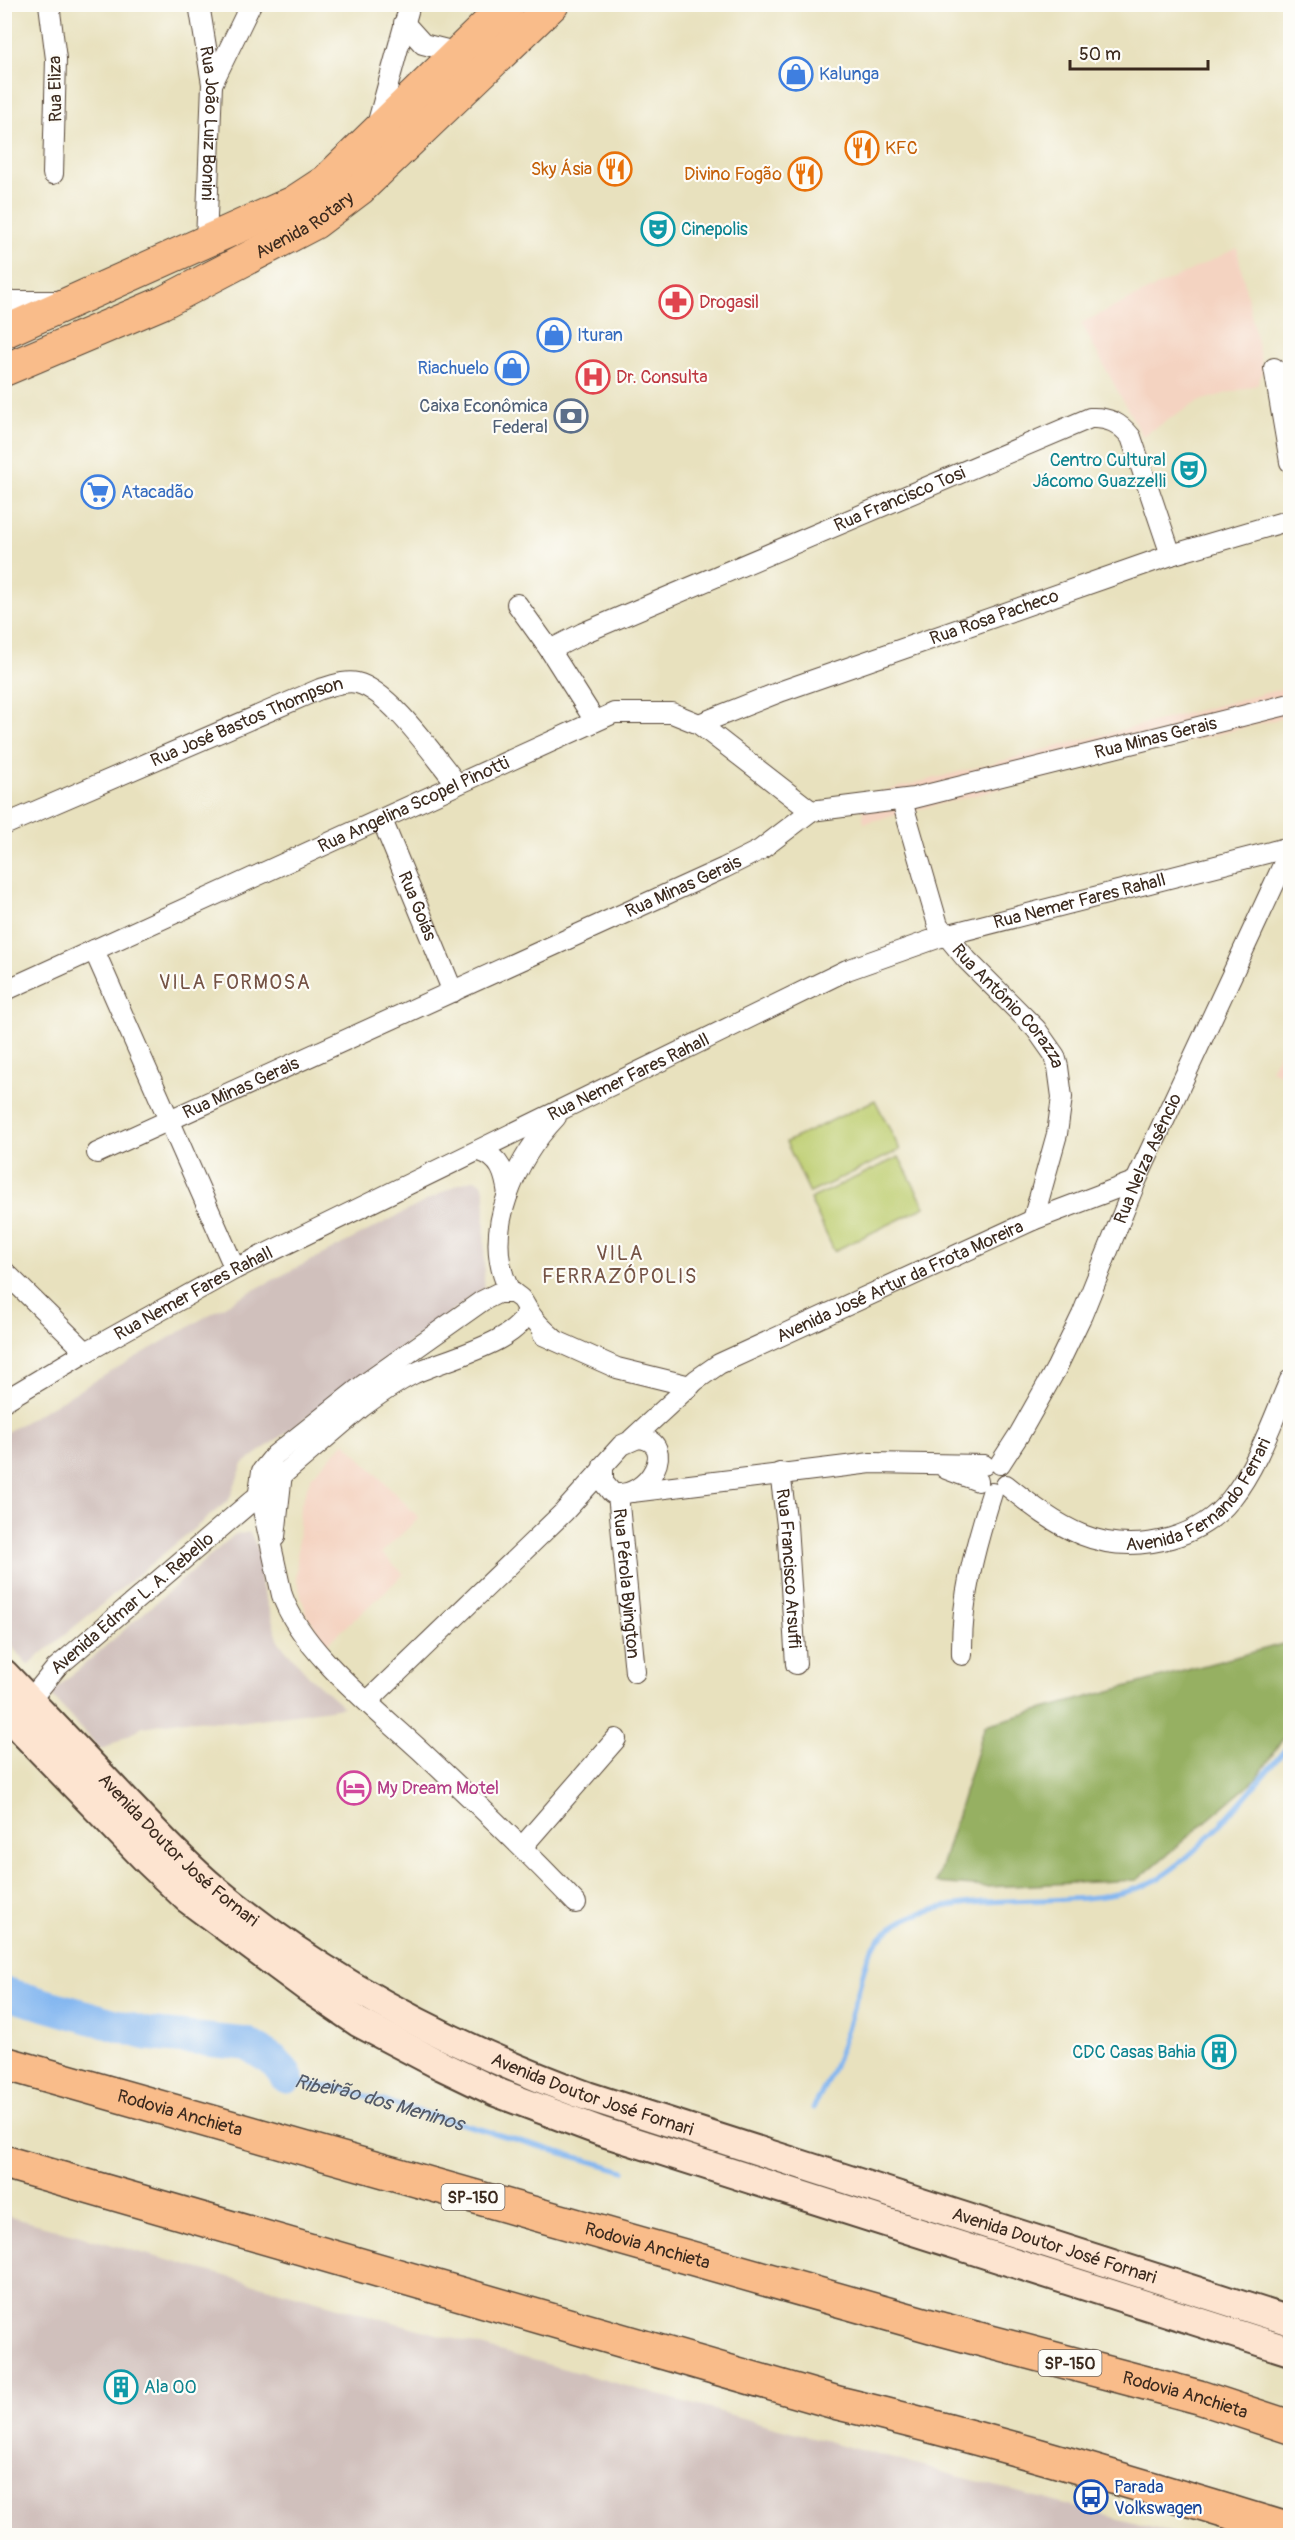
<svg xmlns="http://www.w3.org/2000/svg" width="1295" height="2540" viewBox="0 0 1295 2540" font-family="Pangolin,sans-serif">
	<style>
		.built { fill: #f4d3c1 }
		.industrial { fill: #d0c0bc }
		.green { fill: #bdcd6f; stroke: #7c7c46; stroke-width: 1.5 }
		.forest { fill: #96b062; stroke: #686d40; stroke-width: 1.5 }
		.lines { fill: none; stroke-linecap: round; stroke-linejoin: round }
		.stream { stroke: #82b6f0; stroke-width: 5 }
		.river { stroke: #82b6f0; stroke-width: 33 }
		.street-casing { stroke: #554536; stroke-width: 22 }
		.secondary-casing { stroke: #554536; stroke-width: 32 }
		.primary-casing { stroke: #554536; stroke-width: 34 }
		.highway-casing { stroke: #554536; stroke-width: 36 }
		.street { stroke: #fff; stroke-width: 20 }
		.secondary { stroke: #fde4d0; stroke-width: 28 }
		.primary { stroke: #f9bc8a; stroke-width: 32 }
		.highway { stroke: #f9bc8a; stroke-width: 33 }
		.labels { text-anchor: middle; stroke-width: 4.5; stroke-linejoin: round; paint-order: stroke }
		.shield { fill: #fdfcf7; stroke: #75695f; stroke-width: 1.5 }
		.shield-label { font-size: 16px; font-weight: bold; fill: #3b2a1e }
		.shop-label { font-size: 18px; fill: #366cbe; stroke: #fdfcf7; text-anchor: start }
		.street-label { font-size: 18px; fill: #3b2a1e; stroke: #fdfcf7 }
		.food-label { font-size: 18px; fill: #c56008; stroke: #fdfcf7; text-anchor: end }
		.culture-label { font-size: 18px; fill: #0d838f; stroke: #fdfcf7; text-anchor: start }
		.health-label { font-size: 18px; fill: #be3a42; stroke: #fdfcf7; text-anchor: start }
		.service-label { font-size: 18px; fill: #4e5e75; stroke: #fdfcf7; text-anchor: end }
		.hotel-label { font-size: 18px; fill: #b23c85; stroke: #fdfcf7; text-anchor: start }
		.transit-label { font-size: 18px; fill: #164399; stroke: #fdfcf7; text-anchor: start }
		.neighbourhood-label { font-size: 20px; letter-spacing: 1.5px; fill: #745244; stroke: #fdfcf7 }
		.water-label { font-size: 20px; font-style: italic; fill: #545b68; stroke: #fdfcf7 }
	</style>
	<rect width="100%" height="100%" fill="#fdfcf7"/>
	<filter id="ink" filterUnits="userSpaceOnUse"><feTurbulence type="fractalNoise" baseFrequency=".0167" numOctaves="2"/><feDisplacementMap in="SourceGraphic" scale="12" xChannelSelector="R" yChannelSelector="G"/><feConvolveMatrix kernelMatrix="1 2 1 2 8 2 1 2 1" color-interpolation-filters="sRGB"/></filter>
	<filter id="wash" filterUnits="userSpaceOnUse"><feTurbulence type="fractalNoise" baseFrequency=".008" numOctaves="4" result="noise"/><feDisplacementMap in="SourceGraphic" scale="24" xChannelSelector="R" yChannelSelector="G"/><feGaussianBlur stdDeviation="1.35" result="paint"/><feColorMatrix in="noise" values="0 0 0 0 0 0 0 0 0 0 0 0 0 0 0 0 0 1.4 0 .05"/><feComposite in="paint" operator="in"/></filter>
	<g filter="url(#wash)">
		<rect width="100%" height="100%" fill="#e8e1be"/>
		<path class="built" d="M1237,248L1263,371L1257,385L1199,401L1142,436L1081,323Z
			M1290,687V716L864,823L861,797Z
			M1290,1030V1078L1271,1070Z
			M345,1442L419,1518L381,1553L404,1574L326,1645L306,1613L296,1578L300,1507L311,1477Z"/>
		<path class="industrial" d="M475,1179L482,1184L485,1191L484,1288L243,1464L229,1500L28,1665L5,1639V1433L238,1298L459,1184Z
			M250,1532L262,1557L261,1583L279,1642L309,1676L344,1707L239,1722L185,1720L143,1727L101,1750L50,1694L234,1535Z
			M4,2215L830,2442L1179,2535H5Z"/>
		<path class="green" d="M875,1100L900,1150L810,1193L786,1142Z
			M899,1157L925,1207L834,1251L810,1199Z"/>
		<path class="forest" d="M1290,1642V1728L1257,1778L1137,1880L986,1887L936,1883L985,1725Z"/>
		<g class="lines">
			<g class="stream">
				<path id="s1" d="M287,2077L315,2086L335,2087L624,2171"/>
				<path d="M813,2108C841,2063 853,2006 868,1956C910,1869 1077,1922 1152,1882C1201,1856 1253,1786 1290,1744"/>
			</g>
			<path class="river" d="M4,1993L147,2034L247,2044L273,2060L287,2077"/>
		</g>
	</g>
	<g filter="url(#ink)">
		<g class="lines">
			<defs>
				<g id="street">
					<path d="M49,4L56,59L53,174"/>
					<path id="s2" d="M199,4L212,84L206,242"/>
					<path d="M404,23L423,44L463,54"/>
					<path d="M212,84L251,4"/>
					<path d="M376,129L410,4"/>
					<path d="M4,301H60"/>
					<path d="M1274,368L1290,462"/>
					<path d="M517,604L550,650L595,721"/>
					<path id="s3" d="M550,650L583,633L1090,418C1108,417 1120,423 1131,437L1171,555"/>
					<path id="s4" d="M699,724L782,691L1171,555L1290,520"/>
					<path id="s5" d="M902,801L938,925L967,960L1036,1029L1055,1056L1058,1067L1062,1097L1057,1134L1033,1220"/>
					<path id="s6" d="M382,820L453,992"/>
					<path id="s7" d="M4,825L320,689C332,686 345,680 357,683C389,690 435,757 457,784"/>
					<path d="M94,950L235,1269"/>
					<path id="s8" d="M4,991L614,713H672L699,724L811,811"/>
					<path d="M480,1151C501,1158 505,1174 508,1194"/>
					<path id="s9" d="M97,1153L724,868L760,850L811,811L914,798L1290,704"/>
					<path d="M4,1271L86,1352"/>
					<path d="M512,1293H498L482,1301L362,1386L275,1455L262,1471L259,1492L282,1595C301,1651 376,1709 420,1750C473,1800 526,1850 576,1903"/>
					<path d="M543,1335L617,1368L690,1386"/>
					<path d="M553,1338C545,1331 537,1324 531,1315C527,1310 525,1304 521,1299C517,1295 511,1293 508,1287C481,1230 517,1158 556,1117"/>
					<path id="s10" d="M4,1401L86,1352L235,1269L847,970L946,935L1290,847"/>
					<path d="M638,1438C680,1441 648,1502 612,1493L603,1482V1466L622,1445Z"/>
					<path id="s11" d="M632,1439L696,1380L719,1364L1033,1220L1136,1181"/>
					<path id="s12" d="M1000,1464L1020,1433L1056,1369L1082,1315L1136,1181L1290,850"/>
					<path d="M946,1469L978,1481"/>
					<path id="s13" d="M780,1473L787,1525L796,1664"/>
					<path id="s14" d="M1006,1485C1058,1527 1101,1558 1171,1538C1195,1531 1216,1518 1231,1499C1258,1465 1273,1419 1290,1380"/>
					<path d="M632,1492L871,1463L984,1465"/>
					<path id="s15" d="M618,1494L635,1672"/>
					<path d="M275,1537L282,1473"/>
					<path d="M962,1655C961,1597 975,1547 992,1493"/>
					<path d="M368,1701L564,1512L602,1470"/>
					<path id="s16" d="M22,1710L56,1668L362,1407C378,1395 395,1383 413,1374C438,1361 526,1341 526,1309"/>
					<path d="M522,1847L616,1739"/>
				</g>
				<g id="secondary">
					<path id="s17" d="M4,1674C45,1717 86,1759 126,1802C154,1831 182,1862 213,1888C323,1980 453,2047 587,2096L1290,2321"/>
					<path d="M4,1712L148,1861L188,1899L308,1988L358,2022L442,2066L496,2092L600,2131L1290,2351"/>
				</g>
				<g id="primary">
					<path d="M4,332L294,202L326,181L508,4"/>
					<path id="s18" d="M4,370L162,303L315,223L360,189L553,4"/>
				</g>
				<g id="highway">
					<path id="s19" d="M4,2063L941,2329L1199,2397L1290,2427"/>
					<path d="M4,2162L838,2403C991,2439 1140,2485 1290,2530"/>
				</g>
			</defs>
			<use href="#street" class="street-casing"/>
			<use href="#secondary" class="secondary-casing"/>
			<use href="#primary" class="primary-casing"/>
			<use href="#highway" class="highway-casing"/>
			<use href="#street" class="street"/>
			<use href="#secondary" class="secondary"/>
			<use href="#primary" class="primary"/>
			<use href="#highway" class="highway"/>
		</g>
	</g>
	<defs>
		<symbol id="shop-ring" viewBox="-11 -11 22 22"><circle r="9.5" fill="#fdfcf7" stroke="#3f7fe0" stroke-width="1.5"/><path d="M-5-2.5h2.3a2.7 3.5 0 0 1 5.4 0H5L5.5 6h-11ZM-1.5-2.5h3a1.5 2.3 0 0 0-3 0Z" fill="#3f7fe0"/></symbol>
		<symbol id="restaurant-ring" viewBox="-11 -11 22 22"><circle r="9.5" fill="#fdfcf7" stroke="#e8710a" stroke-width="1.5"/><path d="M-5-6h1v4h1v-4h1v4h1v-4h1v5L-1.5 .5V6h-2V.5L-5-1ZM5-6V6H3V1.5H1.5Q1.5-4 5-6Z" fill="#e8710a"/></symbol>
		<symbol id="theatre-ring" viewBox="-11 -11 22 22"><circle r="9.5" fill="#fdfcf7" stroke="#0f9aa8" stroke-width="1.5"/><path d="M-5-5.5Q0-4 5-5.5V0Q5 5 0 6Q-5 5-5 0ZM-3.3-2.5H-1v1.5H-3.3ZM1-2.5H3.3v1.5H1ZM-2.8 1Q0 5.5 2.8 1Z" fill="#0f9aa8"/></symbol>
		<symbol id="pharmacy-ring" viewBox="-11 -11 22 22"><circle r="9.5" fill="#fdfcf7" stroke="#e0444e" stroke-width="1.5"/><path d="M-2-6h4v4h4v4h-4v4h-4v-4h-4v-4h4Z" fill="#e0444e"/></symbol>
		<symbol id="hospital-ring" viewBox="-11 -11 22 22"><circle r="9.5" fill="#fdfcf7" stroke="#e0444e" stroke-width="1.5"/><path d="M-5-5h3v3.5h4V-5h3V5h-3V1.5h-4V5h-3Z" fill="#e0444e"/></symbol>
		<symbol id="bank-ring" viewBox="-11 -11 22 22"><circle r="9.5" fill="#fdfcf7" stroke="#5c6f8a" stroke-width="1.5"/><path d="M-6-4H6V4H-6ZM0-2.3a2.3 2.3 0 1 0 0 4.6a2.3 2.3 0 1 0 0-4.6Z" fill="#5c6f8a"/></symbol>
		<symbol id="supermarket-ring" viewBox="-11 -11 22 22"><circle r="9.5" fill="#fdfcf7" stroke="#3f7fe0" stroke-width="1.5"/><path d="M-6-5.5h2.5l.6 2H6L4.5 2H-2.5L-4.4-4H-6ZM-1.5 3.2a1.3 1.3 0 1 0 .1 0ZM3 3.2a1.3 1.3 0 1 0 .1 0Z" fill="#3f7fe0"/></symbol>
		<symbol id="hotel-ring" viewBox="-11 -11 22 22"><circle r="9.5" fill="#fdfcf7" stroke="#d1479c" stroke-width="1.5"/><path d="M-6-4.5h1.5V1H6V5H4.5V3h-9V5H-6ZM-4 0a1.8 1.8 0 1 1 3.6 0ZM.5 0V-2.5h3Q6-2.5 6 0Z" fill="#d1479c"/></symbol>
		<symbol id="building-ring" viewBox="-11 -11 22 22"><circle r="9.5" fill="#fdfcf7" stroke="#0f9aa8" stroke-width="1.5"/><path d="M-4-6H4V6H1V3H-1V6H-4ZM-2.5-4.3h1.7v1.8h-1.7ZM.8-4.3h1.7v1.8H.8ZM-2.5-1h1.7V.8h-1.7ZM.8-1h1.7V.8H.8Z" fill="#0f9aa8"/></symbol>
		<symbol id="bus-ring" viewBox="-11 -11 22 22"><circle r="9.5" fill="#fdfcf7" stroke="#1a4fb4" stroke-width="1.5"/><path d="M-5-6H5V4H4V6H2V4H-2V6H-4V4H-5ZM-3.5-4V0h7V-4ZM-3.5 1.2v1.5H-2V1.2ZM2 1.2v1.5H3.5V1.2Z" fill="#1a4fb4"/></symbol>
	</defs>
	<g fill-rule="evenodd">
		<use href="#shop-ring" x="777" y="55" width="38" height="38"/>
		<use href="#restaurant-ring" x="843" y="129" width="38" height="38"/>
		<use href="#restaurant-ring" x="596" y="150" width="38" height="38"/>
		<use href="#restaurant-ring" x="786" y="155" width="38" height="38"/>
		<use href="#theatre-ring" x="639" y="210" width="38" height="38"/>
		<use href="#pharmacy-ring" x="657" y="283" width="38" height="38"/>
		<use href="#shop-ring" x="535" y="316" width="38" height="38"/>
		<use href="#shop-ring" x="493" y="349" width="38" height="38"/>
		<use href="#hospital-ring" x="574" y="358" width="38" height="38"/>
		<use href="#bank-ring" x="552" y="397" width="38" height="38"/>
		<use href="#theatre-ring" x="1170" y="451" width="38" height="38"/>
		<use href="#supermarket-ring" x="79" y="473" width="38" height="38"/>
		<use href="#hotel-ring" x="335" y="1769" width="38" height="38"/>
		<use href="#building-ring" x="1200" y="2033" width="38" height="38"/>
		<use href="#building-ring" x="102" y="2368" width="38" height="38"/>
		<use href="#bus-ring" x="1072" y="2478" width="38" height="38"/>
	</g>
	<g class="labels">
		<g class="shield">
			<rect x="441.5" y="2184" width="63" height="26" rx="4.5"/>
			<rect x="1038.5" y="2350" width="63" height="26" rx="4.5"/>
		</g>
		<g class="shield-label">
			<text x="473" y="2203">SP-150</text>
			<text x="1070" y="2369">SP-150</text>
		</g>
		<g class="shop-label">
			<text x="819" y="80">Kalunga</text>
			<text x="577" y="341">Ituran</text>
			<text x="489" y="374" text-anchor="end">Riachuelo</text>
			<text x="121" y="498">Atacadão</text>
		</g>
		<g class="street-label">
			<text transform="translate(55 89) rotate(-91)" y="6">Rua Eliza</text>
			<text dy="6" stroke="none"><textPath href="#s2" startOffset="120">Rua João Luiz Bonini</textPath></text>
			<text dy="6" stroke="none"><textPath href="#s18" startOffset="334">Avenida Rotary</textPath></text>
			<text dy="6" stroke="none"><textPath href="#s3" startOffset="381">Rua Francisco Tosi</textPath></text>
			<text dy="6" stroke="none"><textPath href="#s4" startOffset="314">Rua Rosa Pacheco</textPath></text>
			<text dy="6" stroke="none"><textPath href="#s7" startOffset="264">Rua José Bastos Thompson</textPath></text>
			<text dy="6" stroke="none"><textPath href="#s9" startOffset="1146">Rua Minas Gerais</textPath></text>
			<text dy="6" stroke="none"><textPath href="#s8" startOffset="450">Rua Angelina Scopel Pinotti</textPath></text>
			<text dy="6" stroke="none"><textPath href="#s9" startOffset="644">Rua Minas Gerais</textPath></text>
			<text dy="6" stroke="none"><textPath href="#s10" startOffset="1190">Rua Nemer Fares Rahall</textPath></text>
			<text dy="6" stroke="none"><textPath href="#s6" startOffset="93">Rua Goiás</textPath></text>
			<text dy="6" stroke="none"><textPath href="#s5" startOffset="237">Rua Antônio Corazza</textPath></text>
			<text dy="6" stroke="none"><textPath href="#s10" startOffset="704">Rua Nemer Fares Rahall</textPath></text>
			<text dy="6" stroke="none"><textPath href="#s9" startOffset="158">Rua Minas Gerais</textPath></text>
			<text dy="6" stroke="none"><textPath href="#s12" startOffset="340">Rua Nelza Asêncio</textPath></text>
			<text dy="6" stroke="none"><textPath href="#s11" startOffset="314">Avenida José Artur da Frota Moreira</textPath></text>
			<text dy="6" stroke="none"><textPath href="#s10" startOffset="218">Rua Nemer Fares Rahall</textPath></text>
			<text dy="6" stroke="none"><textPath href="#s14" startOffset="230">Avenida Fernando Ferrari</textPath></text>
			<text dy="6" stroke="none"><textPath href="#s13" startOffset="96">Rua Francisco Arsuffi</textPath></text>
			<text dy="6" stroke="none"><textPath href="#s15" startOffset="90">Rua Pérola Byington</textPath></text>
			<text dy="6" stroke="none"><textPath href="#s16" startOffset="154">Avenida Edmar L. A. Rebello</textPath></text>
			<text dy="6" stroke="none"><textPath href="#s17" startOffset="248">Avenida Doutor José Fornari</textPath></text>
			<text dy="6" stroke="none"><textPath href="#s17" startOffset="734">Avenida Doutor José Fornari</textPath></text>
			<text dy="6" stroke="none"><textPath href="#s19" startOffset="183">Rodovia Anchieta</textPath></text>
			<text dy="6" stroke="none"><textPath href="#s19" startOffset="669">Rodovia Anchieta</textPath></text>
			<text dy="6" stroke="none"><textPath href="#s17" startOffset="1220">Avenida Doutor José Fornari</textPath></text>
			<text dy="6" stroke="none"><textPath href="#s19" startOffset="1227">Rodovia Anchieta</textPath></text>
		</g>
		<g class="food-label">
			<text x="885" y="154" text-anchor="start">KFC</text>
			<text x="592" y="175">Sky Ásia</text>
			<text x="782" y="180">Divino Fogão</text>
		</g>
		<g class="culture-label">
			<text x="681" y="235">Cinepolis</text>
			<text x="1166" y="466" text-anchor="end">Centro Cultural<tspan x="1166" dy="21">Jácomo Guazzelli</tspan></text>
			<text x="1196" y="2058" text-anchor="end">CDC Casas Bahia</text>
			<text x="144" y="2393">Ala 00</text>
		</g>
		<g class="health-label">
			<text x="699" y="308">Drogasil</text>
			<text x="616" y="383">Dr. Consulta</text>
		</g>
		<g class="service-label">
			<text x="548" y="412">Caixa Econômica<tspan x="548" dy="21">Federal</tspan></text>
		</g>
		<g class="hotel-label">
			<text x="377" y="1794">My Dream Motel</text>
		</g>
		<g class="transit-label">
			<text x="1114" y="2493">Parada<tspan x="1114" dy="21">Volkswagen</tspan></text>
		</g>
		<g class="neighbourhood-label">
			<text x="235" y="989">VILA FORMOSA</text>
			<text x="620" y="1260">VILA<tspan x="620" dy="23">FERRAZÓPOLIS</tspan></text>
		</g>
		<g class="water-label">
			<text dy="7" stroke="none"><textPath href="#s1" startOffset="96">Ribeirão dos Meninos</textPath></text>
		</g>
	</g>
	<rect width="1295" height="2540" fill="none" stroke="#fdfcf7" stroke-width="24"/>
	<path d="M1070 60v9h138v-9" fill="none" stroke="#3b2a1e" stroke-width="3"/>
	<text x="1079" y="60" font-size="18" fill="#3b2a1e" stroke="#fdfcf7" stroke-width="4.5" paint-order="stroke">50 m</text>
</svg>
